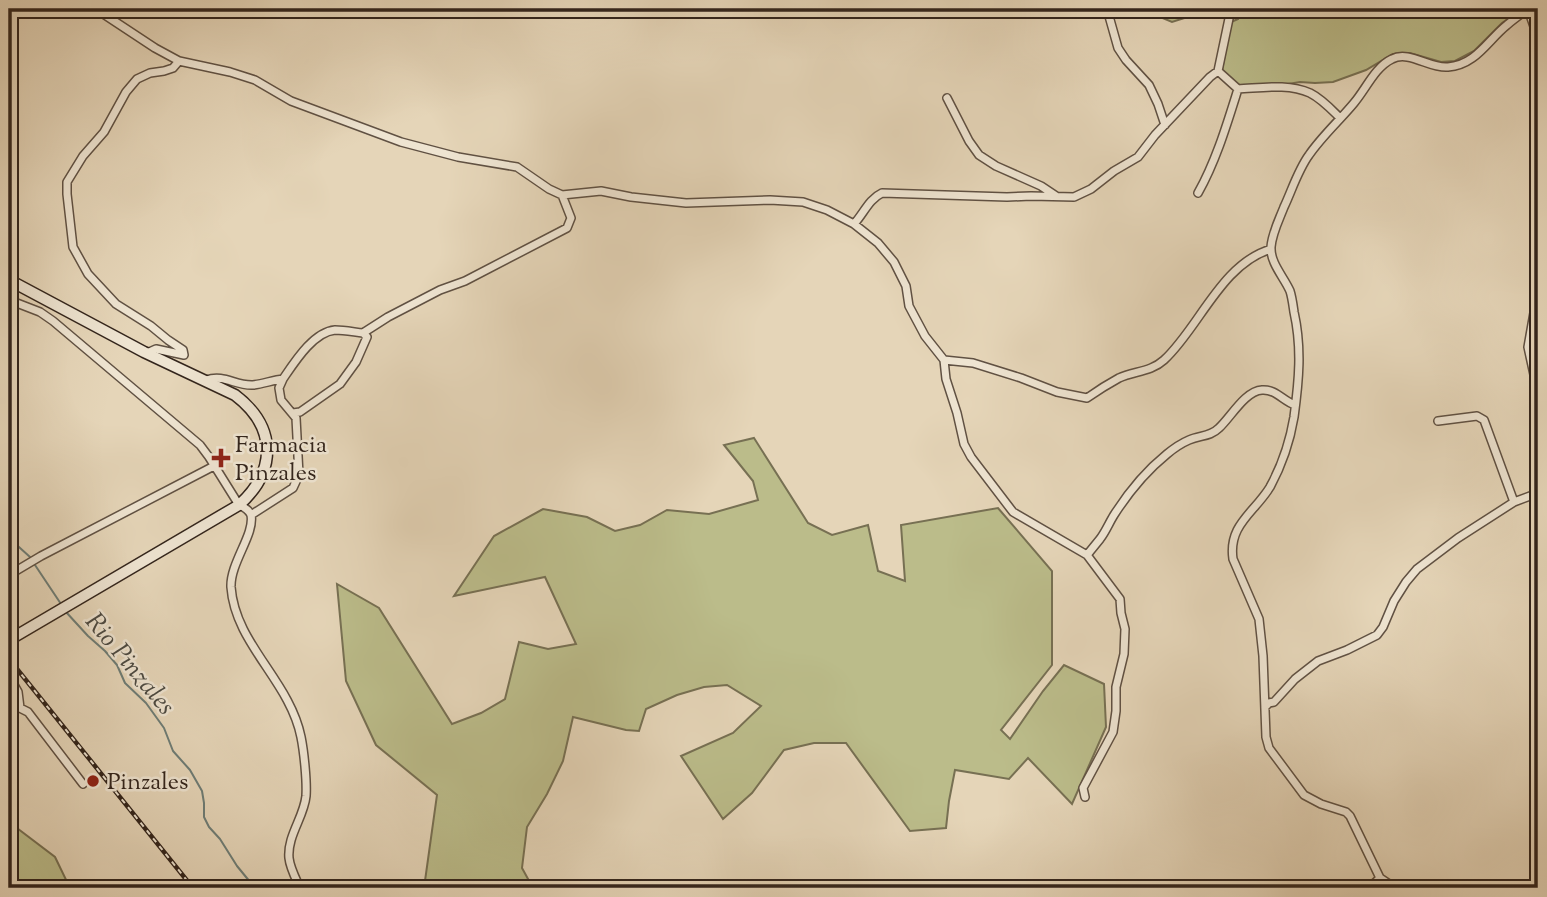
<svg xmlns="http://www.w3.org/2000/svg" width="1547" height="897" viewBox="0 0 1547 897" font-family="'Sorts Mill Goudy',serif">
	<style>
		.green { fill: #bbbc8a; stroke: #777053; stroke-width: 2 }
		.lines { fill: none; stroke-linecap: round; stroke-linejoin: round }
		.stream { stroke: #6e7d76; stroke-width: 2 }
		.street-casing { stroke: #605143; stroke-width: 10 }
		.secondary-casing { stroke: #33251c; stroke-width: 13 }
		.street { stroke: #eee4d1; stroke-width: 7 }
		.secondary { stroke: #eee4d1; stroke-width: 10 }
		.rail-casing { stroke: #33251c; stroke-width: 4.5 }
		.rail { stroke: #eee4d1; stroke-width: 2; stroke-dasharray: 5; stroke-linecap: butt }
		.poi-dot { fill: #8f2418; stroke: #eee4d1; stroke-width: 2.5 }
		.labels { text-anchor: middle; stroke-width: 5; stroke-linejoin: round; paint-order: stroke }
		.poi-label { font-size: 24px; fill: #33251c; stroke: #eee4d1; text-anchor: start }
		.water-label { font-size: 26px; font-style: italic; fill: #4c4a42; stroke: #eee4d1 }
	</style>
	<rect width="100%" height="100%" fill="#e5d5b8"/>
	<filter id="stains"><feTurbulence type="fractalNoise" baseFrequency=".00286" numOctaves="4"/><feColorMatrix values="0 0 0 0 .2 0 0 0 0 .09 0 0 0 0 .02 0 0 0 .5 -.17"/></filter>
	<radialGradient id="worn" r=".72"><stop offset=".6" stop-color="#630" stop-opacity="0"/><stop offset="1" stop-color="#630" stop-opacity=".3"/></radialGradient>
	<path class="green" d="M1148,9H1213L1172,22L1155,15Z
		M1239,9H1522L1502,23L1474,51L1455,61L1441,62L1410,53L1393,54L1366,70L1333,82L1315,83L1300,82L1288,84L1238,86L1222,70L1231,22L1238,19Z
		M754,438L808,523L832,535L868,525L878,571L905,581L901,525L998,508L1052,571V665L1001,730L1010,739L1043,691L1064,665L1104,684L1106,727L1072,804L1028,758L1009,779L955,770L949,801L946,828L910,831L846,743H814L784,750L752,793L723,819L681,756L733,733L761,706L727,685L704,687L677,695L646,709L639,731L626,730L573,717L563,761L547,794L527,827L522,868L533,888H424L437,795L376,745L346,681L337,584L379,608L452,724L481,713L505,699L519,642L548,649L576,644L545,577L454,596L494,536L543,509L587,517L615,531L640,525L667,510L709,514L758,500L753,481L724,445Z
		M9,822L55,857L70,888H9Z"/>
	<g class="lines">
		<path class="stream" d="M9,538L30,557
			M33,562L61,604
			M66,612L88,636L105,651L117,665L125,683L146,703L164,728L173,751L190,770L202,791L204,803V817L209,827L220,839L237,866L255,888"/>
		<defs>
			<path id="street" d="M99,9L105,15L155,48L179,61L230,72L255,80L291,101L401,142L458,157L517,167L549,189L562,195L601,191L631,197L686,203L770,200L803,202L827,210L854,224L878,243L894,262L906,286L909,306L925,336L944,360L946,379L957,413L964,444L971,457L1013,512L1087,555L1120,599L1121,613L1125,629L1124,654L1116,687V711L1113,732L1083,788L1085,797
				M1107,9L1118,48L1126,60L1149,85L1158,104L1165,125
				M1528,9L1538,38
				M1218,71L1238,89C1261,88 1288,83 1310,93C1322,99 1331,109 1340,118
				M1218,71L1231,9
				M947,98L969,141L979,155L996,166L1041,186L1056,196
				M1198,193C1216,161 1227,124 1238,89
				M854,224C864,213 869,199 882,193L1007,197L1031,196L1074,197L1091,189L1114,171L1138,157L1155,135L1210,77L1218,71
				M1538,290L1528,347L1538,393
				M9,300L40,312L53,321L200,445L209,457L239,505C244,507 249,510 251,515C255,534 230,563 231,587C235,644 290,681 301,737C304,752 307,781 306,796C304,817 287,836 289,858C290,868 296,879 300,888
				M363,333L388,317L440,290L465,281L567,228L571,218L562,195
				M147,353L156,349L184,355L183,350L168,340L151,326L116,304L88,274L73,247L67,194V182L83,156L104,132L126,92L137,79L150,73L164,71L173,68L179,61
				M944,360L973,363L1021,378L1057,392L1087,398C1097,391 1108,384 1119,378C1134,371 1151,372 1164,360C1199,328 1221,264 1271,249
				M283,379C294,363 313,332 335,330C344,330 354,332 363,333L367,337L356,362L340,384L300,412L293,413
				M206,380C225,374 235,386 253,385C263,384 273,380 283,379L279,388L281,400L296,418L299,475L293,488L251,515
				M1438,421L1477,416L1484,420L1514,502
				M1087,555C1091,550 1096,544 1100,539C1106,531 1109,523 1114,515C1128,493 1146,471 1167,454C1173,449 1182,443 1189,440C1200,435 1210,437 1219,428C1231,417 1245,391 1262,390C1276,389 1283,401 1295,405
				M9,575L41,556L214,466
				M9,676L18,692L20,708
				M1265,707L1269,703L1274,702L1295,679L1318,661L1347,650L1377,635L1383,627L1394,601L1406,582L1417,569L1458,538L1514,502L1538,493
				M9,708H20L28,712L83,784
				M1380,878L1350,816L1346,812L1321,804L1304,795L1269,748L1266,737L1263,656L1259,619L1233,559C1228,525 1254,513 1270,487C1282,465 1290,441 1294,417C1299,380 1302,348 1294,312C1293,305 1292,297 1290,291C1284,277 1270,263 1271,247C1272,233 1279,220 1284,207C1292,190 1298,170 1309,155C1322,136 1340,120 1354,103C1366,89 1375,67 1392,59C1409,50 1430,69 1448,67C1476,65 1488,40 1507,25C1514,19 1521,14 1528,9
				M1380,878L1395,888
				M1369,888L1380,878"/>
			<path id="secondary" d="M9,280L144,352L235,395C276,426 278,470 239,505L9,640"/>
		</defs>
		<use href="#street" class="street-casing"/>
		<use href="#secondary" class="secondary-casing"/>
		<use href="#street" class="street"/>
		<use href="#secondary" class="secondary"/>
		<defs>
			<path id="rail" d="M9,659L193,888"/>
		</defs>
		<use href="#rail" class="rail-casing"/>
		<use href="#rail" class="rail"/>
	</g>
	<g class="poi-dot">
		<path d="M217.5 447.5h7v7h7v7h-7v7h-7v-7h-7v-7h7z"/>
		<circle cx="93" cy="781" r="7"/>
	</g>
	<g class="labels">
		<g class="poi-label">
			<text x="235" y="452">Farmacia<tspan x="235" dy="28">Pinzales</tspan></text>
			<text x="107" y="789">Pinzales</text>
		</g>
		<g class="water-label">
			<text transform="translate(131 663) rotate(50)" y="9">Rio Pinzales</text>
		</g>
	</g>
	<rect width="1547" height="897" fill="none" stroke="#e5d5b8" stroke-width="35"/>
	<rect x="10" y="10" width="1526" height="876" fill="none" stroke="#33251c" stroke-width="3.5"/>
	<rect x="18" y="18" width="1512" height="862" fill="none" stroke="#33251c" stroke-width="2"/>
	<rect width="100%" height="100%" filter="url(#stains)"/>
	<rect width="100%" height="100%" fill="url(#worn)"/>
</svg>
